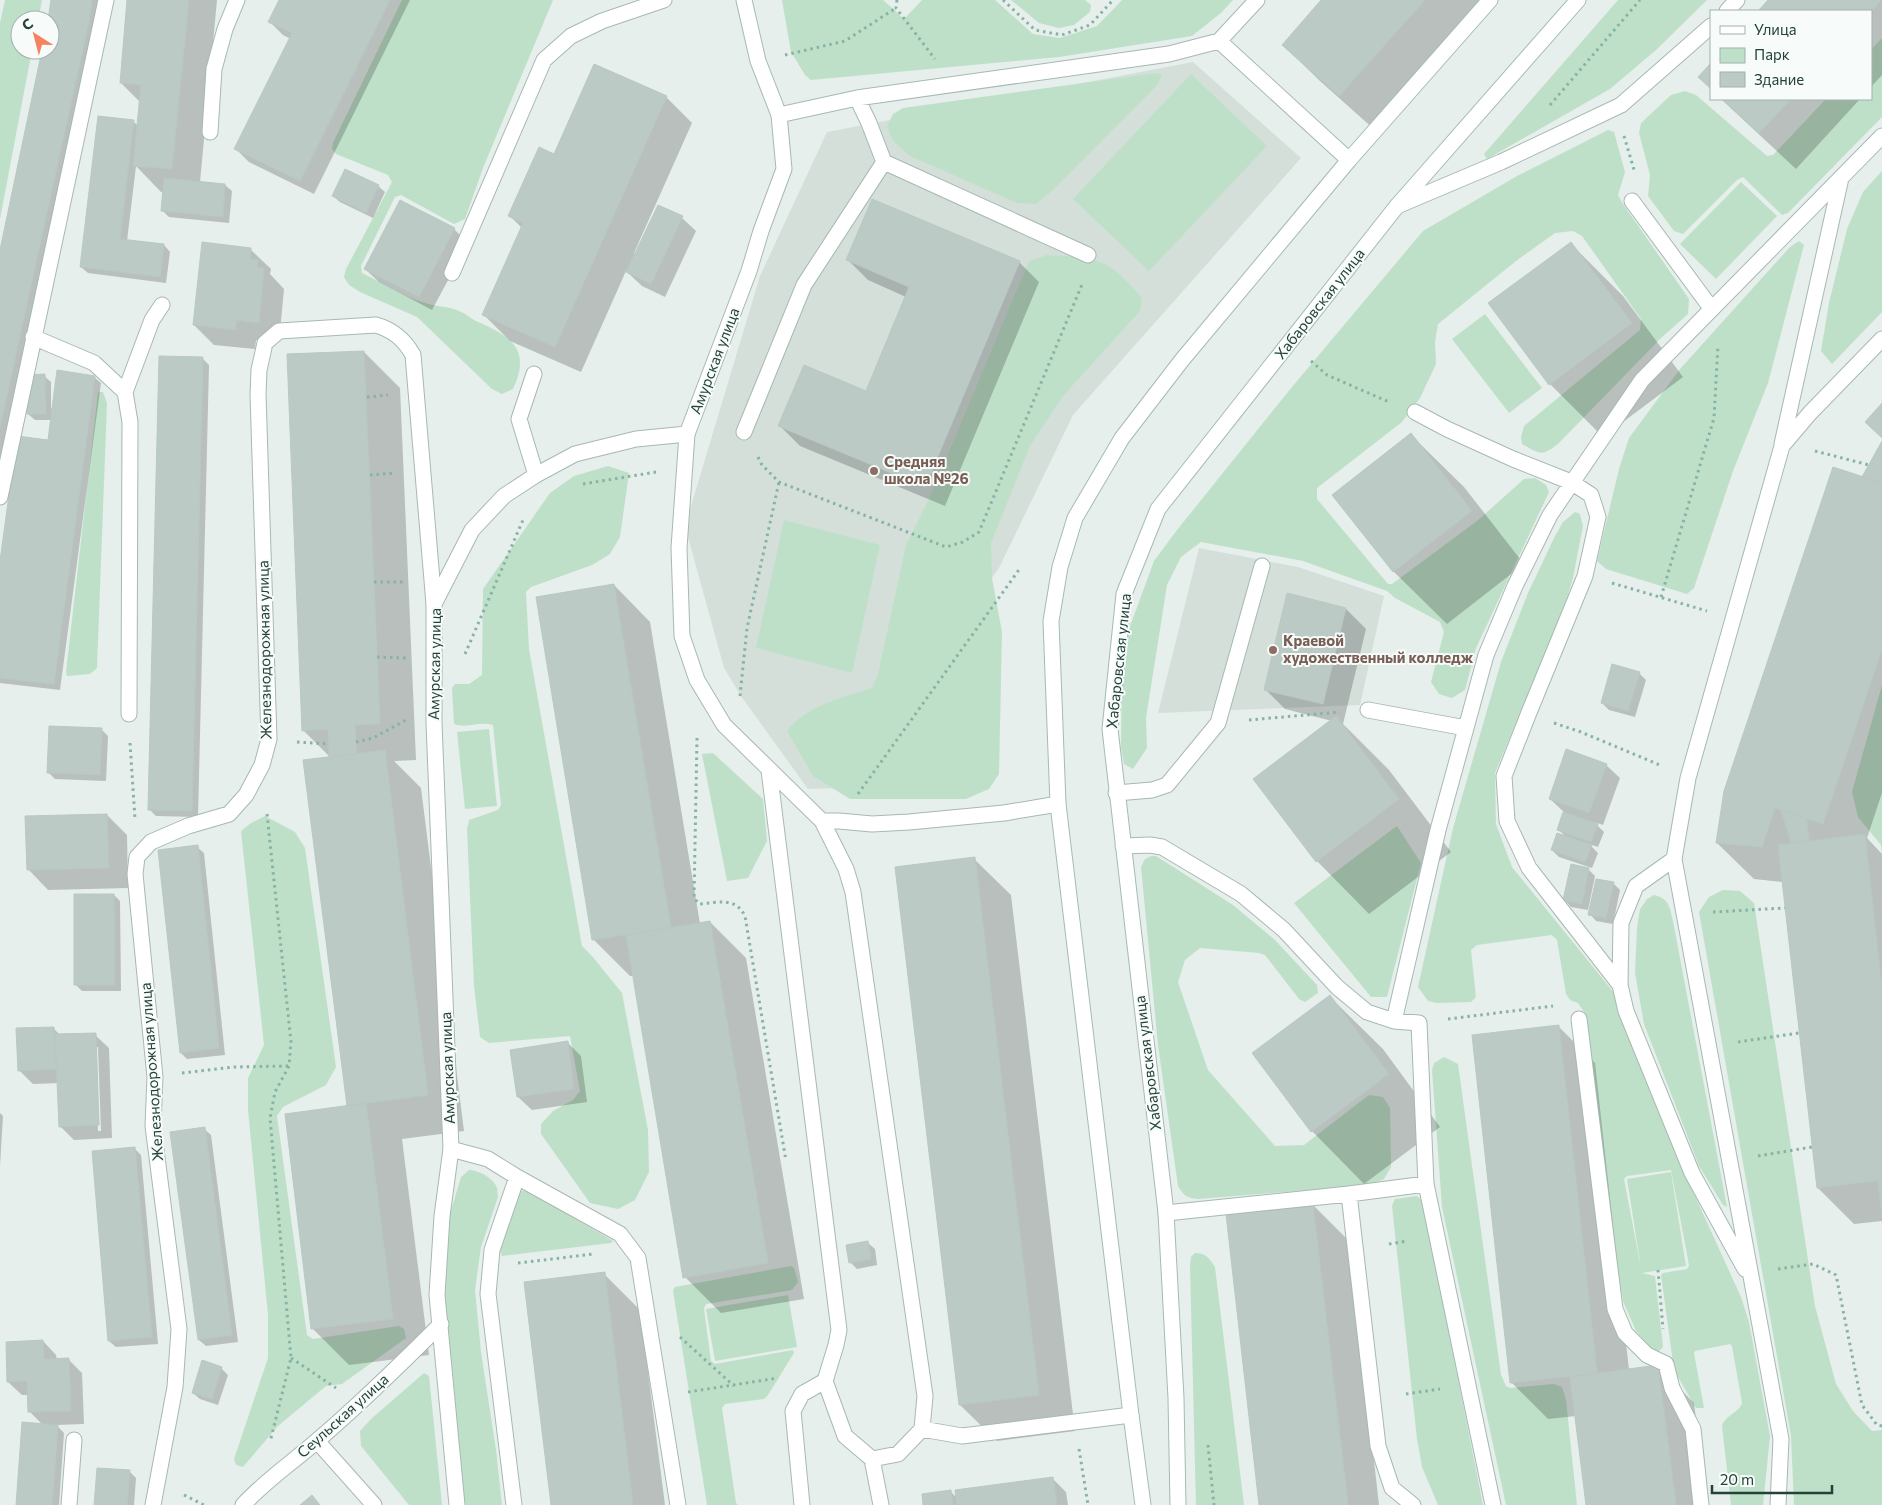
<svg xmlns="http://www.w3.org/2000/svg" width="1882" height="1505" viewBox="0 0 1882 1505" font-family="Commissioner,sans-serif">
	<style>
		.built { fill: #d4dfda }
		.green { fill: #bfe0c8 }
		.shadow { fill: #0003; fill-rule: evenodd }
		.building { fill: #bbcac4; stroke: #b8c9c2 }
		.lines { fill: none; stroke-linecap: round; stroke-linejoin: round }
		.service-casing { stroke: #a8b8b2; stroke-width: 17 }
		.minor-casing { stroke: #a8b8b2; stroke-width: 17 }
		.secondary-casing { stroke: #a4bbb3; stroke-width: 17 }
		.path { stroke: #86b3a5; stroke-width: 3; stroke-dasharray: 2.5 4; stroke-linecap: butt }
		.service { stroke: #fff; stroke-width: 15 }
		.minor { stroke: #fff; stroke-width: 15 }
		.secondary { stroke: #fff; stroke-width: 15 }
		.education-dot { fill: #8d6e63; stroke: #f7fbf9; stroke-width: 2 }
		.labels { text-anchor: middle; stroke-width: 4; stroke-linejoin: round; paint-order: stroke }
		.street-label { font-size: 15px; fill: #24423a; stroke: #f7fbf9 }
		.education-label { font-size: 15px; font-weight: bold; fill: #785e54; stroke: #f7fbf9; text-anchor: start }
	</style>
	<rect width="100%" height="100%" fill="#e6efeb"/>
	<path class="built" d="M1193,62L1301,158L1073,415L999,568L842,788L808,789L741,696L724,668L685,526L760,276L827,132Z
		M1199,548L1298,567L1384,596L1360,705L1158,713Z"/>
	<path class="green" d="M5,0H42L38,20H20V50H32L0,219V23Z
		M402,0H553L483,168L465,219L454,224L401,195L395,197L361,266L362,273C383,283 404,297 425,303C436,307 449,306 459,311C465,313 470,318 476,321C510,336 532,349 513,389L502,394L492,389L417,317L360,292L349,285L344,277L346,269L392,182L388,175L336,154L332,149L333,143Z
		M782,0H883L902,17H906L922,0H995L1033,34L1060,38L1097,26L1122,0H1233L1221,13L1192,36L1059,57L811,80L805,75L791,52Z
		M1011,0H1085L1091,5L1090,12L1074,25L1059,28L1039,23Z
		M1618,0H1707L1656,50L1610,89L1487,159L1484,154Z
		M1882,38V117L1788,213L1782,215L1743,177L1737,180L1683,234L1674,231L1648,196L1650,175L1639,133L1641,123L1671,95L1685,91L1696,95L1767,156L1773,155L1826,99H1871V50Z
		M1156,73L1162,75L1158,84L1053,190L1036,204L1017,203L910,156L893,141L887,126L893,114L903,108Z
		M1191,74L1267,146L1149,271L1073,199Z
		M1608,130L1614,132L1625,172L1618,195L1623,204L1689,299L1688,314L1661,338L1558,444C1541,457 1540,454 1522,444L1521,437L1524,426L1640,330L1641,319L1582,236L1573,231L1555,233L1516,261L1438,324L1435,342L1436,364L1420,398L1402,422L1317,488V499L1388,584H1392L1477,521L1524,479L1535,478L1546,485L1549,492L1476,648L1465,690L1452,698L1439,694L1431,682L1444,632L1440,622L1395,598L1387,591L1303,561L1201,542L1181,557L1167,585L1146,718L1147,748L1133,769L1124,764L1121,747L1122,657L1125,640L1154,561L1177,530L1292,387L1423,231L1517,176Z
		M1882,171V312L1832,364L1821,351L1829,303L1847,229L1863,192Z
		M1741,182L1777,216L1716,279L1680,244Z
		M1799,241L1804,245L1768,383L1733,471L1694,588L1687,594L1606,569L1597,561L1619,469L1629,438L1680,369L1790,247Z
		M1047,255C1065,256 1089,257 1105,264C1117,270 1133,287 1142,298L1140,311L1063,396L1030,446L991,543L992,578L1002,632L999,774L989,789L966,799H850L813,776L787,731C806,706 843,697 872,688L878,674L906,545L931,495L1029,261Z
		M1485,314L1542,388L1509,413L1452,339Z
		M98,392H103L107,403L97,668L90,674L67,676L66,672Z
		M608,466L629,473L620,537L610,554L592,565L531,587L526,592L529,649L582,946L592,956L622,993L648,1130L649,1172L635,1200L618,1209L590,1203L541,1134V1124L553,1111L573,1100L580,1091L570,1036L489,1043L480,1037L474,986L467,829L469,820L498,810L501,805L493,725C480,721 466,729 454,724L452,688L455,684H469L482,675L483,589L550,493L574,476Z
		M1575,512L1580,514L1583,526L1573,578L1564,608L1495,773L1496,824L1512,867L1615,994L1685,1174L1741,1297L1749,1322L1770,1436L1763,1505H1731L1722,1426C1725,1415 1739,1413 1742,1403L1732,1346L1730,1344L1695,1351L1694,1353L1704,1408H1696L1674,1370L1661,1275L1663,1273L1687,1269L1689,1265L1671,1170L1627,1176L1624,1179L1641,1268L1627,1179L1671,1172L1686,1266L1642,1273L1655,1276L1663,1347L1658,1352L1654,1351L1636,1331L1623,1301L1614,1245L1584,1012L1578,1003L1570,1000L1566,994L1557,940L1552,935L1477,945L1471,950L1476,997L1471,1002L1437,1003L1428,1001L1418,987L1453,828L1501,662L1528,593L1555,536L1563,522Z
		M784,520L880,545L852,673L756,648Z
		M1882,685V854L1881,845L1858,817L1852,792Z
		M489,729L497,806L465,809L457,732Z
		M713,753L763,799L767,841L748,878L727,881L702,754Z
		M265,816L295,832L305,848L336,1067L326,1085L283,1107L277,1116L307,1335L313,1339L399,1326L404,1329L406,1338L342,1384L326,1386L278,1426L243,1467L236,1465L234,1459L268,1358V1315L248,1110V1078L264,1045L241,831L251,823Z
		M1397,826L1421,863L1387,997H1371L1294,903Z
		M1151,856H1156L1233,905L1275,940L1317,985L1318,993L1305,1002L1299,999L1265,955L1259,953L1200,948L1185,960L1178,982L1208,1070L1275,1146L1304,1145L1369,1095L1383,1097L1390,1108L1391,1167L1384,1179L1370,1185L1198,1199C1187,1198 1184,1196 1178,1186L1158,1045L1141,867L1145,859Z
		M1723,890L1740,891L1754,903L1815,1306L1836,1384L1853,1411L1872,1431L1882,1430V1505H1794L1791,1436L1699,912L1709,897Z
		M1654,895C1669,898 1670,908 1673,921L1727,1207L1723,1205L1699,1166L1644,1024L1635,973L1637,928L1640,909L1647,899Z
		M1444,1057L1458,1064L1501,1375L1506,1386L1510,1388L1554,1384L1562,1387L1566,1400L1577,1505H1506L1442,1207L1432,1070L1434,1063Z
		M469,1170C478,1170 494,1178 497,1188C498,1190 497,1194 498,1197L481,1247L475,1290L481,1352L496,1450L502,1505H462L454,1386L444,1296L445,1231L461,1177Z
		M520,1191H528L613,1241L611,1243L502,1256L499,1248L517,1196Z
		M1417,1196L1423,1201L1483,1505H1438L1422,1467L1417,1439L1392,1206L1395,1199Z
		M1195,1253C1206,1253 1209,1258 1215,1267L1244,1505H1196L1190,1266L1191,1257Z
		M791,1266L794,1268L798,1282L792,1290L706,1304L704,1308L711,1361L715,1364L793,1350L794,1353L768,1395L764,1399L725,1404L722,1408L736,1503L738,1505H707L673,1291L675,1287Z
		M788,1295L797,1347L715,1361L706,1309Z
		M424,1373L429,1376L442,1505H409L361,1446L360,1431L371,1419Z"/>
	<path class="shadow" d="M52,0H99L0,461V255L43,50H50L49,20Z
		M128,0H217L200,182L225,185L232,191L229,223L169,217L162,210L164,192H161L136,166L127,241L164,245L170,252L166,283L88,273L81,267L134,122L138,126L140,102L121,83Z
		M280,0H410L314,194L249,162L236,149L291,39L283,35L269,21Z
		M1324,0H1494L1376,131L1320,81L1283,45Z
		M1770,0H1882V75L1871,87V11H1760Z
		M666,97L692,123L634,253L636,254L659,206L682,218L696,231L665,297L642,286L626,271L581,372L510,341L484,315L522,228L510,216L555,156Z
		M1721,99H1860L1796,169Z
		M378,186L385,192L373,218L340,202L333,196Z
		M454,229L468,243L432,310L379,282L365,269Z
		M1571,244L1623,296L1683,377L1603,437L1550,384Z
		M250,249L271,269L270,274L284,289L279,342L256,340L255,349L214,345L194,325Z
		M848,260L1019,262L1039,282L945,506L800,446L780,426L866,392L906,297L868,280Z
		M364,352L400,388L416,760L394,761L421,788L464,1131L402,1139L429,1355L349,1365L313,1329L348,1107L331,758L303,730Z
		M202,358L209,365L198,817L156,816L149,809Z
		M44,376L51,382V409L94,377L101,383L60,690L0,683V570L49,441L51,420H35L28,414Z
		M1411,435L1464,487L1524,564L1447,624L1394,572L1334,495Z
		M1882,443V793L1867,838L1882,854V1221L1854,1224L1818,1188L1783,882L1754,879L1717,843L1863,478Z
		M614,585L650,622L700,924L710,922L746,958L804,1299L721,1313L685,1277L634,976H630L594,940L538,598Z
		M1346,609L1366,629L1343,724L1389,770L1451,852L1369,914L1317,861L1332,721L1285,709L1265,689Z
		M1639,673L1646,680L1635,717L1609,710L1602,703Z
		M101,729L108,736L106,781L55,779L49,773Z
		M1606,765L1620,778L1603,825L1594,822L1604,832L1598,847L1589,844L1598,853L1592,868L1559,857L1552,850L1567,838L1558,829L1564,812L1550,799Z
		M107,815L127,835L128,888L48,890L28,869Z
		M197,847L204,853L225,1055L187,1059L181,1053Z
		M974,859L1011,895L1075,1431L997,1441L960,1405L896,868Z
		M1588,869L1595,876L1588,910L1571,907L1565,900Z
		M1613,883L1620,890L1613,924L1596,921L1590,914Z
		M114,895L120,901L121,991H82L75,984Z
		M1330,997L1383,1049L1440,1127L1364,1184L1312,1131Z
		M1559,1027L1595,1063L1629,1370L1658,1366L1694,1403L1707,1505H1587L1576,1416L1548,1419L1511,1382Z
		M53,1028L61,1036L95,1035L109,1048L112,1138L74,1140L60,1126L59,1083L33,1084L19,1070ZM95,1047H98L101,1131H98Z
		M567,1042L581,1056L587,1102L532,1110L518,1097Z
		M0,1113L3,1116L0,1166Z
		M204,1129L211,1135L238,1342L206,1346L199,1340Z
		M134,1148L141,1155L158,1344L116,1347L109,1341Z
		M1313,1205L1349,1241L1379,1505H1261Z
		M868,1243L875,1249L877,1265L857,1269L850,1262Z
		M604,1274L640,1310L665,1505H552Z
		M43,1341L56,1355L57,1360H69L82,1373L84,1424L56,1425L64,1433L59,1505H17L43,1425L29,1411L28,1395H22L8,1382Z
		M221,1368L228,1375L218,1405L200,1399L193,1393Z
		M129,1471L136,1478L134,1505H96Z
		M1052,1478L1066,1492L1068,1505H925L950,1491L958,1499Z"/>
	<path class="building" d="M51,0H92L89,21L0,427V250L42,50H50V20H48Z
		M127,0H189L172,169L133,166L141,85L120,83Z
		M279,0H390L300,181L234,149L292,33L268,22Z
		M1321,0H1425L1339,96L1282,45Z
		M1768,0H1881L1871,12L1758,11Z
		M1711,63V89L1698,77Z
		M594,64L667,96L555,347L482,315L523,223L508,216L539,147L554,154Z
		M1722,99H1791L1759,133Z
		M98,116L134,120L120,239L164,244L160,277L80,267Z
		M345,169L379,185L366,213L332,196Z
		M164,178L225,184L223,217L161,211Z
		M872,199L1020,261L925,487L778,426L804,365L866,391L909,287L846,260Z
		M400,200L455,228L419,297L364,269Z
		M658,205L683,216L651,284L626,272Z
		M202,242L251,248L250,259L258,260L257,267L264,268L259,323L236,320V330L193,325Z
		M1571,242L1632,323L1549,385L1488,303Z
		M364,351L380,724L355,725L357,754L329,757L328,729L302,731L287,354Z
		M159,356L203,357L192,811L148,810Z
		M57,370L95,376L54,684L0,678V561L17,436L48,440Z
		M45,374L46,414H27L26,375Z
		M1882,403V438L1865,422Z
		M1411,433L1472,511L1393,572L1332,495Z
		M1882,441V483L1862,477Z
		M1833,467L1882,483V649L1823,824L1775,808L1762,847L1716,843L1724,791Z
		M614,584L671,928L592,940L536,597Z
		M1287,593L1346,608L1323,704L1264,690Z
		M1612,664L1640,672L1628,711L1601,703Z
		M1336,716L1399,799L1316,862L1253,779Z
		M49,726L102,728L100,775L47,773Z
		M1566,749L1607,764L1589,813L1549,799Z
		M385,750L428,1095L347,1106L303,760Z
		M1781,810L1807,819L1809,841L1791,843Z
		M1563,812L1598,824L1591,842L1557,830Z
		M107,814L109,868L27,870L25,816Z
		M1557,833L1592,845L1585,862L1551,850Z
		M1865,834L1882,989V1180L1817,1188L1778,845Z
		M198,845L219,1048L180,1053L158,850Z
		M975,857L1039,1395L959,1405L895,867Z
		M1571,864L1589,868L1582,904L1563,900Z
		M1596,879L1614,882L1606,918L1588,915Z
		M74,894H114L115,985H74Z
		M710,921L768,1263L683,1278L626,935Z
		M1330,995L1389,1074L1311,1132L1252,1053Z
		M1559,1025L1597,1373L1510,1383L1472,1035Z
		M54,1027L56,1069L18,1071L16,1028Z
		M96,1033L99,1125L59,1127L55,1034Z
		M568,1041L574,1089L517,1097L510,1050Z
		M366,1103L393,1319L311,1329L285,1114Z
		M205,1127L232,1335L198,1340L170,1132Z
		M135,1147L152,1337L108,1341L92,1151Z
		M1882,1180V1218L1878,1181Z
		M1313,1204L1348,1505H1259L1226,1214Z
		M868,1241L871,1259L849,1263L846,1245Z
		M605,1272L633,1505H551L524,1282Z
		M43,1340L44,1359L69,1358L71,1411L28,1412L27,1381L7,1382L6,1342Z
		M202,1360L222,1367L212,1399L192,1393Z
		M1658,1365L1676,1505H1586L1570,1377Z
		M22,1422L58,1425L52,1505H16Z
		M97,1468L130,1470L127,1505H94Z
		M1053,1477L1057,1505H957L955,1490Z
		M951,1490L953,1505H923L922,1494Z
		M312,1495L320,1505H300Z"/>
	<g class="lines">
		<defs>
			<path id="service" d="M1727,11L1737,0
				M1219,41L1257,0
				M857,98L869,123L884,162L1088,255
				M779,115L857,98L1169,54L1219,41L1349,160
				M210,132L214,69L225,29L237,0
				M1632,201L1711,308
				M1397,206L1501,162L1621,105L1711,26
				M452,273L544,60L571,36L602,21L664,0
				M33,337L94,363L125,392L130,422L129,714
				M534,374L519,419L536,475
				M125,392L152,320L162,305
				M1415,412L1447,429L1513,459L1571,482L1591,495L1598,517L1585,576L1528,715L1504,776L1507,821L1529,868L1620,985
				M744,432L804,285L884,162
				M687,434L679,548L682,636L697,680L724,725L822,821H839L872,824L909,822L1004,813L1058,804
				M1782,444L1841,178
				M0,497L106,0
				M1368,710L1466,728
				M769,770L839,1330L836,1345L825,1381L802,1394L793,1411L802,1505
				M1116,793L1152,790L1167,785L1218,723L1262,566
				M822,821L846,869L853,892L925,1396L922,1429L898,1454L872,1459L845,1436L825,1381
				M1123,846L1150,845L1162,847L1241,894L1284,930L1337,987L1367,1012L1394,1021
				M1674,859L1636,886L1621,923L1620,985L1626,1011L1692,1173L1745,1269
				M1579,1019L1615,1309L1625,1333L1647,1355L1666,1364L1672,1388L1693,1429L1701,1505
				M451,1149L488,1159L517,1177L620,1234L638,1258L678,1505
				M1349,1194L1426,1184
				M1166,1213L1349,1194L1378,1446L1392,1488L1413,1505
				M922,1429L962,1436L1131,1415
				M317,1441L374,1505
				M872,1459L881,1505
				M69,1505L74,1440
				M153,1505L175,1387L179,1329L153,1126L155,1077L135,874L137,857L151,842L188,826L229,814L246,795L262,765L269,739L258,394L259,370L265,343L279,331L376,325C393,330 404,339 413,355L434,604
				M514,1505L488,1294L492,1250L517,1177
				M1493,1505L1426,1184L1419,1023L1394,1021L1438,830L1486,655L1515,586L1550,515L1642,380L1882,136
				M1778,1505L1781,1439L1674,859L1688,778L1782,446L1810,413L1882,339"/>
			<path id="minor" d="M243,1505C266,1480 293,1462 318,1440C361,1403 401,1364 441,1324
				M457,1505L437,1295L442,1216L451,1149L434,723V604L472,530L504,496L536,475L575,454L636,439L687,434L749,271L761,231L784,169L779,115L758,61L744,0"/>
			<path id="secondary" d="M1143,1505L1131,1415L1058,804L1051,621L1060,567L1075,518L1122,438L1182,360L1349,160L1490,0
				M1178,1505L1176,1398L1166,1213L1110,729L1124,594L1158,509L1397,206L1578,0"/>
		</defs>
		<use href="#service" class="service-casing"/>
		<use href="#minor" class="minor-casing"/>
		<use href="#secondary" class="secondary-casing"/>
		<path class="path" d="M897,0L896,8L935,59
			M1003,0L1035,30L1062,35L1090,25L1113,0
			M785,55L845,41L896,8
			M1550,105L1640,0
			M1624,136L1635,173
			M1311,361L1327,375L1389,402
			M367,397L388,395
			M1815,451L1869,465
			M758,457L762,465L779,482L946,547L963,542L979,532L1083,282
			M370,475L394,473
			M583,484L656,472
			M374,582H404
			M1612,583L1707,611
			M1661,597L1714,418L1718,345
			M465,654L523,520
			M377,657L407,658
			M740,696L747,628L779,482
			M1249,720L1340,712
			M1554,723L1581,732L1662,766
			M697,738L694,898L699,904C718,903 735,896 745,916L786,1161
			M297,742L329,744
			M356,742L373,738L406,720
			M130,743L135,819
			M858,794L1021,567
			M267,814L291,1042L289,1066L275,1092L270,1118L291,1358L270,1442
			M1713,912L1785,908
			M1448,1019L1553,1006
			M1738,1042L1799,1033
			M182,1073L234,1067L289,1066
			M1758,1156L1812,1147
			M1389,1244L1408,1241
			M518,1263L594,1254
			M1778,1269L1813,1264L1836,1275L1862,1405L1877,1425L1882,1426
			M1658,1270L1663,1329
			M680,1337L734,1386
			M291,1358L336,1388
			M688,1392L778,1378
			M1406,1394L1440,1389
			M1208,1445L1214,1505
			M1079,1449L1088,1505
			M184,1495L204,1505"/>
		<use href="#service" class="service"/>
		<use href="#minor" class="minor"/>
		<use href="#secondary" class="secondary"/>
	</g>
	<g class="education-dot">
		<circle cx="874" cy="471" r="5"/>
		<circle cx="1273" cy="650" r="5"/>
	</g>
	<g class="labels">
		<g class="street-label">
			<text transform="translate(1320 304) rotate(-52)" y="5">Хабаровская улица</text>
			<text transform="translate(715 361) rotate(-69)" y="5">Амурская улица</text>
			<text transform="translate(265 650) rotate(-91)" y="5">Железнодорожная улица</text>
			<text transform="translate(1119 661) rotate(-84)" y="5">Хабаровская улица</text>
			<text transform="translate(435 664) rotate(-89)" y="5">Амурская улица</text>
			<text transform="translate(1148 1063) rotate(-97)" y="5">Хабаровская улица</text>
			<text transform="translate(448 1068) rotate(-92)" y="5">Амурская улица</text>
			<text transform="translate(152 1072) rotate(-94)" y="5">Железнодорожная улица</text>
			<text transform="translate(343 1416) rotate(-42)" y="5">Сеульская улица</text>
		</g>
		<g class="education-label">
			<text x="884" y="467">Средняя<tspan x="884" dy="17">школа №26</tspan></text>
			<text x="1283" y="646">Краевой<tspan x="1283" dy="17">художественный колледж</tspan></text>
		</g>
	</g>
	<rect x="1710" y="10" width="162" height="90" fill="#f7fbf9" stroke="#a3b1ad"/>
	<rect x="1720" y="26" width="25" height="8" fill="#ffffff" stroke="#a3b1ad"/>
	<text x="1754" y="35" font-size="15" fill="#24423a">Улица</text>
	<rect x="1720" y="48" width="25" height="15" fill="#bfe0c8" stroke="#a3b1ad"/>
	<text x="1754" y="60" font-size="15" fill="#24423a">Парк</text>
	<rect x="1720" y="72" width="25" height="15" fill="#bbcac4" stroke="#a3b1ad"/>
	<text x="1754" y="85" font-size="15" fill="#24423a">Здание</text>
	<g transform="translate(35 35) rotate(324)"><circle r="24" fill="#f7fbf9" stroke="#a3b1ad"/>
	<path d="M0-4L9 19L0 12L-9 19Z" fill="#f4845f"/>
	<text y="-8" font-size="14" font-weight="bold" text-anchor="middle" fill="#24423a">С</text>
	</g>
	<path d="M1712 1485v8h120v-8" fill="none" stroke="#24423a" stroke-width="2.5"/>
	<text x="1720" y="1485" font-size="15" fill="#24423a" stroke="#f7fbf9" stroke-width="4" paint-order="stroke">20 m</text>
</svg>
